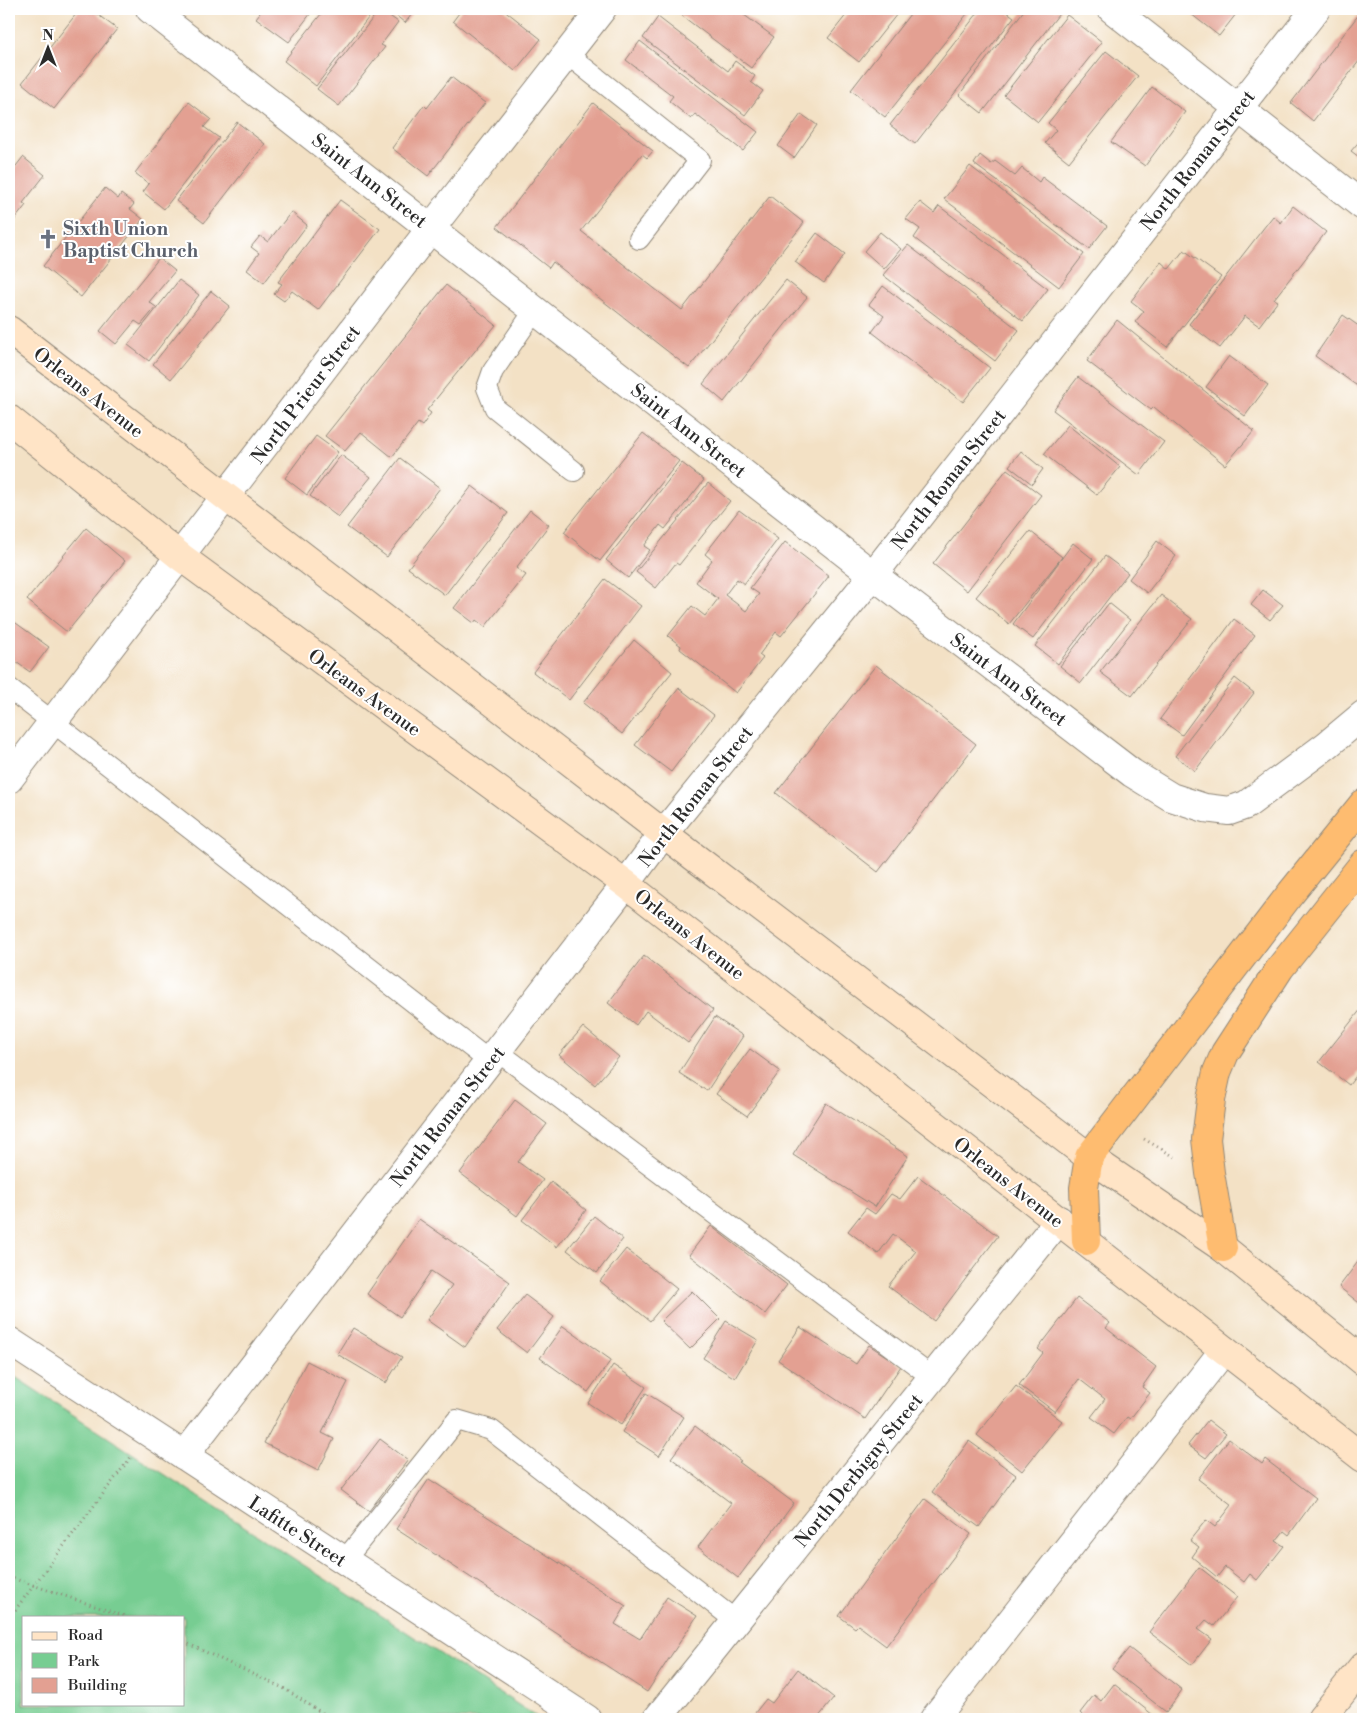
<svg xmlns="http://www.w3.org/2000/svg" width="1372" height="1728" viewBox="0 0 1372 1728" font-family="'Libre Bodoni',serif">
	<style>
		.green { fill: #77cd92; stroke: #517c5e; fill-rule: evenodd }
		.building { fill: #e3a092 }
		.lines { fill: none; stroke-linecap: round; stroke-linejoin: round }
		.lane-casing { stroke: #8f8678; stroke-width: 22 }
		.street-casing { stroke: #8f8678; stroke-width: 30 }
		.secondary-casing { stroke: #8f8678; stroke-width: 30 }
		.highway-casing { stroke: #8f8678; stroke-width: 30 }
		.path { stroke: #8f8678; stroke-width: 3; stroke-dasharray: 1 4; stroke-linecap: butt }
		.lane { stroke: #fff; stroke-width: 20 }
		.street { stroke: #fff; stroke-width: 28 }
		.secondary { stroke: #ffe4c6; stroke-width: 28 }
		.highway { stroke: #febc70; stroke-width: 28 }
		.labels { text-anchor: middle; stroke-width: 4; stroke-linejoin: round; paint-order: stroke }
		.street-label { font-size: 19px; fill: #2b2b2b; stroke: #fff }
		.worship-label { font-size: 19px; font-weight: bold; fill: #5b616d; stroke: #fff; text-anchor: start }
	</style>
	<rect width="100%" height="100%" fill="#fff"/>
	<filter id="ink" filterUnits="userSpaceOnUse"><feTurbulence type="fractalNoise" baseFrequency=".02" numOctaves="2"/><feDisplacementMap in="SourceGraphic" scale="10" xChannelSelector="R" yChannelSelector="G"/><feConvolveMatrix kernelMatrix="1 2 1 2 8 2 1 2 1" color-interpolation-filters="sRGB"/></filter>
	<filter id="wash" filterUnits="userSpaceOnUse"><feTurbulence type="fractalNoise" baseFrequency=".0096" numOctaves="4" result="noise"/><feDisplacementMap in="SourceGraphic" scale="20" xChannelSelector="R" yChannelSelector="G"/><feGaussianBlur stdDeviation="1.12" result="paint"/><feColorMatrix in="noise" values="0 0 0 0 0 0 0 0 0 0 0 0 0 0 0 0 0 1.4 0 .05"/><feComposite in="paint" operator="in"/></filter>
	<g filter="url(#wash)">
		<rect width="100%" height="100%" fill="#f3e1c5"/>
		<path class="green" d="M9,1373L540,1719H9ZM24,1617H184V1704H24Z"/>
		<g id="blocks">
			<path class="building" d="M80,9H90L117,29L54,109L22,83Z
				M263,9H314L289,42L256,18Z
				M325,9H375L316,86L284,61Z
				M380,9L398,22L381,45L385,47L339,106L317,89Z
				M388,9H416L405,23Z
				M462,9H503L541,39L515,71L453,21Z
				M673,9H736L774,37L751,68Z
				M851,9H901L859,62L828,38Z
				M914,9H971L885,117L851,90Z
				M981,9H1003L1014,17L915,144L890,125Z
				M1025,9L1062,10L982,113L959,95Z
				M1188,9H1240L1219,36L1186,10Z
				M1363,9V56L1313,121L1291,103Z
				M1067,15L1102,42L1038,122L1004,95Z
				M658,17L728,71L735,61L755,76L751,82L763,91L745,115L643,38Z
				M640,41L758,132L743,151L695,114L691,119L669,101L673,96L626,60Z
				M1106,51L1138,76L1069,162L1045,143L1056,130L1048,123Z
				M451,77L485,103L428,176L392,148L424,105L427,108Z
				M1152,87L1185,112L1145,166L1111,142Z
				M189,102L211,119L204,127L219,138L164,209L143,192L149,184L135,173Z
				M593,103L653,151L647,158L642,154L581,231L682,310L770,196L804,223L689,368L553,262L549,268L497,227Z
				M801,114L817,125L794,158L778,146Z
				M237,122L265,144L204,223L176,201Z
				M1363,137V160L1351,151Z
				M980,155L991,164L995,161L1015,176L1022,168L1039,182L1042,177L1107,226L1089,249L974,164Z
				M23,157L45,175L23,203L26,205L9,227V175Z
				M970,166L1084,254L1059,287L944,199Z
				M105,188L118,199L121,194L134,204L130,209L143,219L81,297L43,266Z
				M340,200L380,229L318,310L292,291L284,301L274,294L282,284L278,282Z
				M920,202L934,213L939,206L1048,289L1023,321L914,238L920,229L906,219Z
				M1293,206L1326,232L1274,299L1278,301L1259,326L1245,316L1220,348L1189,324L1273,216L1281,223Z
				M291,212L307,225L264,283L247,270L259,253L251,247L260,236L268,242Z
				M880,232L901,249L884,269L864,251Z
				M817,233L845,254L824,283L795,262Z
				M908,245L1019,330L995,361L883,275Z
				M1184,250L1221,277L1167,347L1135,322L1144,311L1131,301L1161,262L1169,269Z
				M159,258L175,271L149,302L156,307L141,325L135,321L116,344L100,331Z
				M179,280L199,295L149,361L128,345Z
				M786,280L807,297L724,402L703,384Z
				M446,285L496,325L427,410L431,413L422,426L418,423L392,457L361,432L345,451L325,436Z
				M883,286L990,368L963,402L872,332L884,316L869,305Z
				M211,291L230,306L171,379L153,364Z
				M1343,315L1363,329V390L1315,356Z
				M1117,320L1254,431L1225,465L1154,407L1151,410L1087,361Z
				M1229,356L1268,385L1245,416L1206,387Z
				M1078,377L1164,442L1139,475L1053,410Z
				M1068,425L1120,467L1097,495L1044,454Z
				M643,433L679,461L600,561L564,532Z
				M316,436L338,452L307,495L285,478Z
				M1021,451L1043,469L1032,484L1009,466Z
				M341,455L371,477L338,517L310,496Z
				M400,458L440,488L387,557L347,527Z
				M682,463L704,480L665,529L660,525L644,546L650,550L628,578L606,560Z
				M1007,469L1041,495L967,591L933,564Z
				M708,483L730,501L679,565L676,563L656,588L636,572Z
				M472,486L508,513L445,595L408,568Z
				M530,510L549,525L516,568L526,575L485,627L476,620L474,623L454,608Z
				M739,510L778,539L744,584L737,579L725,595L746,611L759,594L750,588L785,542L829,576L781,636L776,632L759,655L763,658L736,693L680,649L681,646L668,636L692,606L705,616L718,599L696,582L712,560L705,554Z
				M86,528L125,561L67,632L27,600Z
				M1030,531L1062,557L1009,624L976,597Z
				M1157,541L1176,556L1147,593L1129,579Z
				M1073,543L1093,559L1033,639L1013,624Z
				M1105,556L1128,573L1058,664L1035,646Z
				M605,579L641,606L569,700L533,672Z
				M1263,590L1283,605L1270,620L1251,605Z
				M1161,595L1192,619L1132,696L1100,672Z
				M1109,603L1130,620L1081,683L1060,666Z
				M9,618L49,647L30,672L9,657Z
				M1234,619L1255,635L1182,735L1160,719Z
				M634,640L672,672L622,734L583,703Z
				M876,665L976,744L878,872L776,793Z
				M1235,678L1254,693L1195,771L1175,756Z
				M679,688L714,715L671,772L635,745Z
				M644,956L713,1010L688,1043L646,1011L636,1025L608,1003Z
				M1362,1008L1363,1009V1067L1349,1085L1319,1062Z
				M715,1017L743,1036L707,1091L679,1073Z
				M583,1027L619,1057L595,1085L559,1055Z
				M750,1049L780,1071L747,1116L716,1094Z
				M515,1100L547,1124L518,1162L543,1180L517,1216L460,1173Z
				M826,1103L908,1156L875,1207L793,1155Z
				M918,1176L998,1236L934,1321L888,1286L916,1251L893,1234L878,1254L848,1231L866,1208L875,1214L891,1194L900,1199Z
				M551,1182L586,1210L557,1247L522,1220Z
				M594,1216L623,1239L597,1273L567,1250Z
				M419,1219L510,1282L465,1347L427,1320L452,1285L431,1271L400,1317L367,1294Z
				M711,1226L787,1285L765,1314L689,1255Z
				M626,1249L677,1289L650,1321L600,1281Z
				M1363,1255V1306L1339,1287Z
				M692,1291L720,1319L690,1349L661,1321Z
				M525,1295L554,1317L527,1353L497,1330Z
				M1077,1298L1110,1323L1106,1328L1156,1367L1142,1387L1150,1393L1130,1419L1127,1417L1114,1434L1091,1417L1105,1399L1079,1379L1055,1412L1019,1385L1043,1353L1038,1349Z
				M726,1321L758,1340L735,1378L703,1358Z
				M563,1326L611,1360L588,1392L540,1358Z
				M800,1327L856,1364L869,1345L901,1366L865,1419L778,1360Z
				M353,1328L402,1357L386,1383L337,1354Z
				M307,1361L348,1382L322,1433L334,1439L318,1471L264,1443Z
				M613,1365L646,1387L621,1425L588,1403Z
				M1016,1386L1062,1421L1022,1471L977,1435Z
				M646,1393L684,1417L659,1456L622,1432Z
				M1208,1420L1226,1434L1206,1458L1188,1445Z
				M695,1426L741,1461L739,1462L794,1503L738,1578L698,1547L731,1503L671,1458Z
				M380,1439L408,1460L369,1511L341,1490Z
				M1229,1439L1262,1464L1265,1459L1316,1498L1289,1535L1284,1531L1276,1541L1284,1546L1257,1580L1250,1574L1244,1582L1225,1567L1217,1577L1192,1557L1199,1547L1190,1540L1206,1520L1215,1527L1232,1505L1198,1479Z
				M969,1441L1016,1475L979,1527L932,1492Z
				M429,1479L626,1606L615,1624L640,1639L667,1597L697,1616L647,1692L396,1529Z
				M925,1499L971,1534L886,1646L858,1625L855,1628L839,1616Z
				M1199,1567L1237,1597L1214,1626L1206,1620L1198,1629L1212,1639L1192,1665L1149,1632Z
				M1129,1648L1182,1690L1166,1712L1112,1669Z
				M798,1669L834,1698L817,1719H750L766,1699L772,1703Z
				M1114,1684L1158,1719H1087L1080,1713L1094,1695L1101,1701Z"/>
		</g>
	</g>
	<g filter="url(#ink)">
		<use href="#blocks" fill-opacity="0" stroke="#8f8678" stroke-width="1"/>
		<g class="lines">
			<defs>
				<path id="lane" d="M567,54L700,160L639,239
					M535,310L493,371L487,388L495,408L574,471
					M9,688L489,1061
					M497,1051L932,1377
					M344,1561L457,1420L491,1430L736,1621"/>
				<path id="street" d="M150,9L873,575L1132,773L1171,797L1205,808L1229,811L1246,805L1327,745L1363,715
					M1112,9L1363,206
					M9,779L431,228L602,9
					M9,1341L587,1719
					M184,1456L626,884L663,834L873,575L1316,9
					M657,1719L1059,1220
					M934,1719L1224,1350"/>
				<path id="secondary" d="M9,330L693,856L1089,1157L1223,1248L1363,1361
					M9,419L181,557L626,884L1363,1458
					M1321,1719L1363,1666"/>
				<path id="highway" d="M1086,1241L1084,1188L1089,1157L1291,893L1363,804
					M1223,1248L1210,1173L1206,1139L1211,1100L1217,1072L1225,1053L1280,968L1363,864"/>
			</defs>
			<use href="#lane" class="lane-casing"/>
			<use href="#street" class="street-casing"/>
			<use href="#secondary" class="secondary-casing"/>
			<use href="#highway" class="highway-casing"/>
			<path class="path" d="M1144,1139L1175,1157
				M9,1577L127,1617
				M9,1618L131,1457
				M184,1642L285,1689L331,1719"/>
			<use href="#lane" class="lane"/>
			<use href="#street" class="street"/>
			<use href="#secondary" class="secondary"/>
			<use href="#highway" class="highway"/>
		</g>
	</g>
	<defs>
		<symbol id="church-bare" viewBox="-9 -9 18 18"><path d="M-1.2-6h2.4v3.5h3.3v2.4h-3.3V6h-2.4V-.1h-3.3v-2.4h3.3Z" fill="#6b7280" stroke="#fff" stroke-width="2.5" paint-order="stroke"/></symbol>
	</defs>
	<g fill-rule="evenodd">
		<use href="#church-bare" x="34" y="225" width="28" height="28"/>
	</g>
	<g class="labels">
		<g class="street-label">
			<text transform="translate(1197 160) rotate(-52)" y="7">North Roman Street</text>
			<text transform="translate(370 180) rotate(38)" y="7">Saint Ann Street</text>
			<text transform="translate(89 392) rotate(38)" y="7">Orleans Avenue</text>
			<text transform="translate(305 394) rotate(-53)" y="7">North Prieur Street</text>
			<text transform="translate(689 430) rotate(38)" y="7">Saint Ann Street</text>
			<text transform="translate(948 479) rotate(-52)" y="7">North Roman Street</text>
			<text transform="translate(1009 679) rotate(37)" y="7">Saint Ann Street</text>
			<text transform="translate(365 692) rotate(36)" y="7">Orleans Avenue</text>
			<text transform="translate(695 796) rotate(-52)" y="7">North Roman Street</text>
			<text transform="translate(690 934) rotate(38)" y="7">Orleans Avenue</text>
			<text transform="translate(447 1116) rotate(-52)" y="7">North Roman Street</text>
			<text transform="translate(1009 1182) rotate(38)" y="7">Orleans Avenue</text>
			<text transform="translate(858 1470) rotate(-51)" y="7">North Derbigny Street</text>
			<text transform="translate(298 1531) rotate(33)" y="7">Lafitte Street</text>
		</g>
		<g class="worship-label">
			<text x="63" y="235">Sixth Union<tspan x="63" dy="22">Baptist Church</tspan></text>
		</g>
	</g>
	<rect width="1372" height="1728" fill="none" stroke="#fff" stroke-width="30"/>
	<rect x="22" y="1616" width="162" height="90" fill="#ffffff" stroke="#aaaaaa"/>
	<rect x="32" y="1632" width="25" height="8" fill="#ffe4c6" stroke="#aaaaaa"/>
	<text x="68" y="1640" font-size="15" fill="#2b2b2b">Road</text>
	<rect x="32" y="1653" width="25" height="15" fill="#77cd92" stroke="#aaaaaa"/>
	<text x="68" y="1666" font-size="15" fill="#2b2b2b">Park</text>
	<rect x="32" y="1678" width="25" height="15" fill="#e3a092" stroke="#aaaaaa"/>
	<text x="68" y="1690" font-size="15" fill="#2b2b2b">Building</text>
	<g transform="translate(48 48)" stroke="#ffffff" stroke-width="4" paint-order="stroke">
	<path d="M0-4L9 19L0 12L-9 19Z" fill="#2b2b2b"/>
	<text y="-8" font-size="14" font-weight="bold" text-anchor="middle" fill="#2b2b2b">N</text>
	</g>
</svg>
